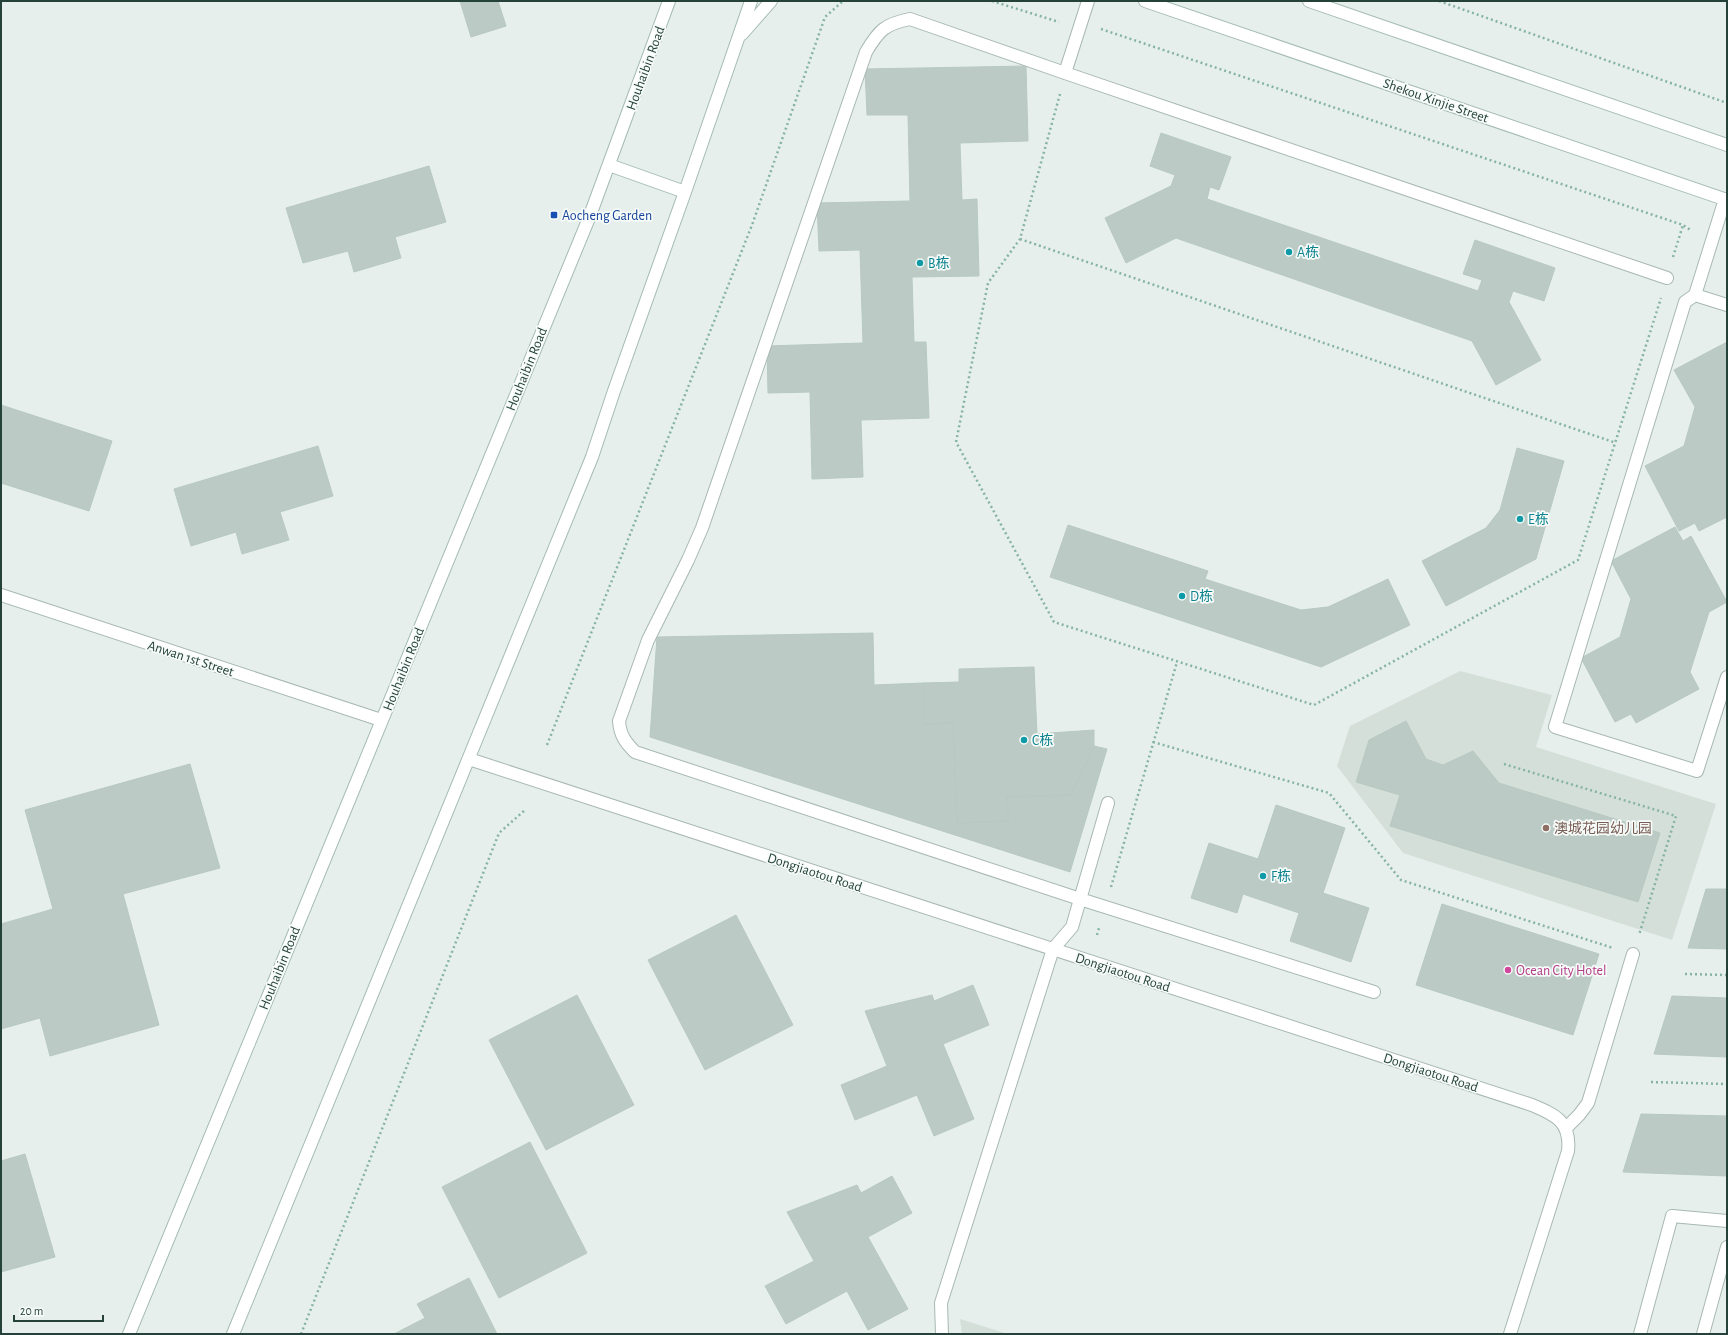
<svg xmlns="http://www.w3.org/2000/svg" width="1728" height="1335" viewBox="0 0 1728 1335" font-family="'Alegreya Sans','Noto Sans SC',sans-serif">
	<style>
		.built { fill: #d4dfda }
		.building { fill: #bbcac4; stroke: #b8c9c2 }
		.lines { fill: none; stroke-linecap: round; stroke-linejoin: round }
		.service-casing { stroke: #a8b8b2; stroke-width: 14 }
		.minor-casing { stroke: #a8b8b2; stroke-width: 14 }
		.tertiary-casing { stroke: #a8b8b2; stroke-width: 14 }
		.secondary-casing { stroke: #a4bbb3; stroke-width: 14 }
		.path { stroke: #86b3a5; stroke-width: 2.5; stroke-dasharray: 2 3; stroke-linecap: butt }
		.service { stroke: #fff; stroke-width: 12 }
		.minor { stroke: #fff; stroke-width: 12 }
		.tertiary { stroke: #fff; stroke-width: 12 }
		.secondary { stroke: #fff; stroke-width: 12 }
		.transit-dot { fill: #1a4fb4; stroke: #f7fbf9; stroke-width: 1.5 }
		.culture-dot { fill: #0f9aa8; stroke: #f7fbf9; stroke-width: 1.5 }
		.education-dot { fill: #8d6e63; stroke: #f7fbf9; stroke-width: 1.5 }
		.hotel-dot { fill: #d1479c; stroke: #f7fbf9; stroke-width: 1.5 }
		.labels { text-anchor: middle; stroke-width: 3.5; stroke-linejoin: round; paint-order: stroke }
		.street-label { font-size: 14px; fill: #24423a; stroke: #f7fbf9 }
		.transit-label { font-size: 14px; fill: #164399; stroke: #f7fbf9; text-anchor: start }
		.culture-label { font-size: 14px; fill: #0d838f; stroke: #f7fbf9; text-anchor: start }
		.education-label { font-size: 14px; fill: #785e54; stroke: #f7fbf9; text-anchor: start }
		.hotel-label { font-size: 14px; fill: #b23c85; stroke: #f7fbf9; text-anchor: start }
	</style>
	<rect width="100%" height="100%" fill="#e6efeb"/>
	<path class="built" d="M1460,671L1552,695L1536,747L1716,804L1672,940L1403,853L1337,766L1350,726Z
		M960,1319L1008,1334H962Z"/>
	<path class="building" d="M460,1H498L506,26L471,37Z
		M1026,66L1028,141L960,143L962,200L977,199L979,276L912,277L914,342H926L929,418L861,420L863,477L812,479L810,392L768,393L767,346L863,343L860,250L819,251L817,203L910,201L908,115H867L865,69Z
		M1161,133L1231,157L1219,190L1210,187L1207,199L1478,291L1482,280L1463,274L1475,240L1555,268L1544,301L1513,291L1509,302L1541,360L1496,385L1472,341L1176,238L1126,263L1105,218L1171,186L1175,175L1150,166Z
		M429,166L446,222L395,237L401,258L354,272L348,251L303,263L286,208Z
		M1727,342V517L1699,531L1695,523L1679,531L1645,466L1684,446L1695,407L1674,370Z
		M1,405L112,441L89,511L1,483Z
		M318,446L333,496L280,512L289,540L242,554L236,532L191,546L174,489Z
		M1517,448L1564,461L1536,559L1446,606L1422,561L1486,528L1500,510Z
		M1068,525L1208,571L1205,579L1301,610L1328,607L1388,579L1410,625L1321,667L1050,577Z
		M1675,527L1683,541L1691,536L1727,602L1709,612L1690,672L1699,689L1636,723L1631,714L1615,722L1581,658L1620,637L1631,599L1611,561Z
		M873,633L874,685L923,683V724L953,723L957,823L1008,821L1007,797L1071,795L1094,746L1107,749L1070,872L650,737L657,637Z
		M1034,667L1037,734L1094,730V746L1071,795L1007,797L1008,821L957,823L953,723L923,724V683L959,682V669Z
		M1406,721L1426,759L1443,765L1473,751L1499,783L1660,833L1638,902L1390,826L1400,795L1356,782L1369,740Z
		M190,764L220,868L123,894L159,1025L50,1056L40,1018L1,1029V924L53,909L25,810Z
		M1276,805L1345,828L1323,893L1369,908L1351,962L1290,941L1299,913L1243,894L1237,913L1191,898L1209,843L1258,859Z
		M1706,889H1727V949L1688,948Z
		M1442,904L1599,954L1573,1035L1416,985Z
		M736,915L793,1025L705,1070L648,960Z
		M973,985L989,1025L943,1044L974,1119L934,1136L917,1095L855,1120L841,1085L887,1066L865,1011L932,995L934,1001Z
		M577,995L634,1105L546,1150L489,1040Z
		M1672,996L1727,998V1057L1654,1054Z
		M1641,1114L1727,1116V1176L1623,1172Z
		M530,1142L587,1253L499,1298L442,1187Z
		M25,1154L55,1257L1,1272V1161Z
		M892,1176L912,1213L868,1237L908,1309L868,1330L847,1291L786,1324L765,1286L814,1261L787,1212L857,1185L861,1193Z
		M469,1278L497,1334H394L425,1318L417,1304Z"/>
	<g class="lines">
		<defs>
			<path id="service" d="M1065,73L1088,1
				M1725,199L1695,295L1685,302L1555,727L1697,771L1727,677
				M1695,295L1727,305
				M1053,949L1072,927L1108,803
				M1374,992L1080,899L635,752C625,742 620,735 619,721L648,640L688,560L702,528L866,52C879,30 885,24 910,19L1065,73L1667,278
				M1566,1128L1579,1115L1588,1103L1633,954
				M1640,1334L1672,1216L1727,1221
				M1703,1334L1727,1247"/>
			<path id="minor" d="M1,595L381,720
				M942,1334L941,1303L1053,949"/>
			<path id="tertiary" d="M469,759L1532,1105C1556,1115 1571,1122 1568,1151L1510,1334"/>
			<path id="secondary" d="M1145,1L1727,200
				M1309,1L1727,145
				M742,34L771,1
				M609,165L685,192
				M129,1334L589,218L669,1
				M233,1334L592,457L614,391L685,192L751,1"/>
		</defs>
		<use href="#service" class="service-casing"/>
		<use href="#minor" class="minor-casing"/>
		<use href="#tertiary" class="tertiary-casing"/>
		<use href="#secondary" class="secondary-casing"/>
		<path class="path" d="M992,1L1059,22
			M1439,1L1727,103
			M1101,29L1683,225L1692,231
			M1060,94L1020,239L988,283L956,442L1054,622L1314,705L1578,560L1661,298
			M1020,239L1616,443
			M1673,257L1683,225
			M1153,742L1329,793L1401,880L1613,948
			M547,745L752,225L825,17L843,1
			M1504,764L1676,816L1639,935
			M1111,887L1177,662
			M1097,935L1099,928
			M1685,974L1727,975
			M1651,1082L1727,1084
			M301,1334L499,833L525,810"/>
		<use href="#service" class="service"/>
		<use href="#minor" class="minor"/>
		<use href="#tertiary" class="tertiary"/>
		<use href="#secondary" class="secondary"/>
	</g>
	<rect class="transit-dot" x="550" y="211" width="8" height="8" rx="2"/>
	<g class="culture-dot">
		<circle cx="1289" cy="252" r="4"/>
		<circle cx="920" cy="263" r="4"/>
		<circle cx="1520" cy="519" r="4"/>
		<circle cx="1182" cy="596" r="4"/>
		<circle cx="1024" cy="740" r="4"/>
		<circle cx="1263" cy="876" r="4"/>
	</g>
	<circle class="education-dot" cx="1546" cy="828" r="4"/>
	<circle class="hotel-dot" cx="1508" cy="970" r="4"/>
	<g class="labels">
		<g class="street-label">
			<text transform="translate(645 68) rotate(-70)" y="5">Houhaibin Road</text>
			<text transform="translate(1436 100) rotate(19)" y="5">Shekou Xinjie Street</text>
			<text transform="translate(526 369) rotate(-68)" y="5">Houhaibin Road</text>
			<text transform="translate(191 658) rotate(18)" y="5">Anwan 1st Street</text>
			<text transform="translate(403 669) rotate(-68)" y="5">Houhaibin Road</text>
			<text transform="translate(815 872) rotate(18)" y="5">Dongjiaotou Road</text>
			<text transform="translate(279 968) rotate(-68)" y="5">Houhaibin Road</text>
			<text transform="translate(1123 972) rotate(18)" y="5">Dongjiaotou Road</text>
			<text transform="translate(1431 1072) rotate(18)" y="5">Dongjiaotou Road</text>
		</g>
		<g class="transit-label">
			<text x="562" y="220">Aocheng Garden</text>
		</g>
		<g class="culture-label">
			<text x="1297" y="257">A栋</text>
			<text x="928" y="268">B栋</text>
			<text x="1528" y="524">E栋</text>
			<text x="1190" y="601">D栋</text>
			<text x="1032" y="745">C栋</text>
			<text x="1271" y="881">F栋</text>
		</g>
		<g class="education-label">
			<text x="1554" y="833">澳城花园幼儿园</text>
		</g>
		<g class="hotel-label">
			<text x="1516" y="975">Ocean City Hotel</text>
		</g>
	</g>
	<rect width="1728" height="1335" fill="none" stroke="#24423a" stroke-width="4"/>
	<path d="M14 1315v6h89v-6" fill="none" stroke="#24423a" stroke-width="2"/>
	<text x="20" y="1315" font-size="12" fill="#24423a" stroke="#f7fbf9" stroke-width="3" paint-order="stroke">20 m</text>
</svg>
